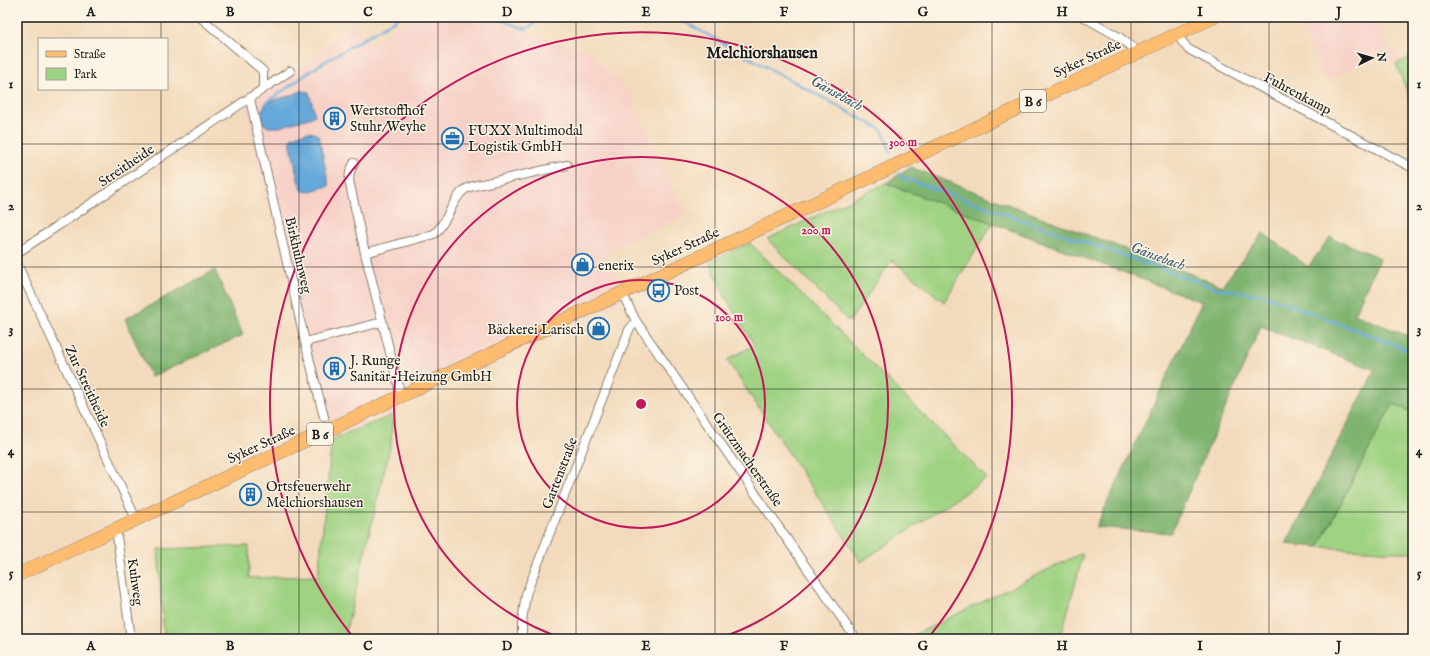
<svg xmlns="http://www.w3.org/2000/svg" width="1430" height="656" viewBox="0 0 1430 656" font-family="'IM FELL English',serif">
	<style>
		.built { fill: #f7d1c8 }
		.green { fill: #9fd282; stroke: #5e774f }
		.forest { fill: #7fb470; stroke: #4e6846 }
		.water { fill: #65a9da; stroke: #40627b }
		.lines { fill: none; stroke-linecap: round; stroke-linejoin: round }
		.stream { stroke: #65a9da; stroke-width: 2.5 }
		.minor-casing { stroke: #887b6c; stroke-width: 10 }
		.primary-casing { stroke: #887b6c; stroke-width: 14 }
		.minor { stroke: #fff; stroke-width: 8 }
		.primary { stroke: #fdbc6f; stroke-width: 13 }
		.grid { fill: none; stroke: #1c1c1c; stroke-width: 1; stroke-opacity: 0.55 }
		.ring { fill: none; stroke: #c2185b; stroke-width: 2 }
		.labels { text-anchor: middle; stroke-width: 3; stroke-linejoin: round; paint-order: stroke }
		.shield { fill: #fcf5e5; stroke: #5f5d58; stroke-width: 1 }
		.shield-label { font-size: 13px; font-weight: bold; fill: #1c1c1c }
		.street-label { font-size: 14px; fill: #1c1c1c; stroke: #fcf5e5 }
		.poi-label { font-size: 14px; fill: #1c1c1c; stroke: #fcf5e5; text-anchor: start }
		.water-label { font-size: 15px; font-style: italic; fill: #3d5b71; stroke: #fcf5e5 }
		.quarter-label { font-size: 16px; font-weight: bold; fill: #1c1c1c; stroke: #fcf5e5 }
		.centre { fill: #c2185b; stroke: #fcf5e5; stroke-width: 2 }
		.ring-label { font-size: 12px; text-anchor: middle; font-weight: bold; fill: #c2185b; stroke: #fcf5e5; stroke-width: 3; stroke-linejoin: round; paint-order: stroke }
		.neatline { fill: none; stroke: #1c1c1c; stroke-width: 1.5 }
		.grid-label { font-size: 13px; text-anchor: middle; font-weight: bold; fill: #1c1c1c }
	</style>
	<rect width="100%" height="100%" fill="#fcf5e5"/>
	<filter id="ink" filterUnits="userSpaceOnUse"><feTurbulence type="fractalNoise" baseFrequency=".025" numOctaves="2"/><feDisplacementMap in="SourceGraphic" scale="8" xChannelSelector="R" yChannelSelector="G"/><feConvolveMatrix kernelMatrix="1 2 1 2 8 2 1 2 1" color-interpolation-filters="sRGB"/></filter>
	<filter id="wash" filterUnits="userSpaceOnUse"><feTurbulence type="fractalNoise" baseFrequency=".012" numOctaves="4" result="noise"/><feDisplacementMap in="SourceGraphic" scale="16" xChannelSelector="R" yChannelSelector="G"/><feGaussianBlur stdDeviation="0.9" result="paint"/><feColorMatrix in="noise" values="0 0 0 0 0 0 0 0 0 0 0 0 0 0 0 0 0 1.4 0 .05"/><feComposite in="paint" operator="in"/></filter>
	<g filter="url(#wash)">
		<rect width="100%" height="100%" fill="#f3dabc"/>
		<path class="built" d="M411,17H484L590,52L629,93L686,214L606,252L627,298L332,439L256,160L246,107L303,66L353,22L371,43Z
			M1296,17H1383L1384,40L1401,61L1396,64L1381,55L1326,80Z"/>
		<path class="green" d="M1413,56V106L1396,64Z
			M886,183L993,223L944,302L892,260L849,322L767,239Z
			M750,243L987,478L861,562L727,360L754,345L726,298L709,262Z
			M1393,403L1413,413V553L1318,547Z
			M393,415L391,443L344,639H164L158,549L249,546V578L318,576L332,439Z
			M1080,554L1083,555L1060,639H913L910,637Z"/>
		<path class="forest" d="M910,167L1222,286L1263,233L1308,267L1330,237L1380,258L1354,314L1413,338V413L1393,403L1318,547L1286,544L1375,370L1261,326L1171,533L1096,527L1202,302L886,183Z
			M215,270L243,335L151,377L125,319Z"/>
		<path class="water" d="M301,91L309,92L315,115L312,117L280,127H268L264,124L261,111L267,102L292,95Z
			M307,132L314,133L319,136L329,186L306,192L301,189L298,180L290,140L292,137Z"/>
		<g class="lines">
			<path class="stream" d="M493,17L525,29C532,27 534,24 537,17
				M675,17L882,130L891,153
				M267,102L321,64L400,17
				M899,173L901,177L1215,288L1267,296L1413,352"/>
		</g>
	</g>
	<g filter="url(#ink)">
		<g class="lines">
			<defs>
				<path id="minor" d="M200,17L263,71V89
					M1084,17L1119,37L1138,52
					M1177,35L1188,49L1413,168
					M250,99L305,342L324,417
					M354,163L350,172L349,180L365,253L401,396
					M17,253L290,71
					M365,253L434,234C448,222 452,199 464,190C467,188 470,187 473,186L567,165
					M17,264L136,519
					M622,293L636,321L856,639
					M305,342L382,322
					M116,529L131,639
					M522,639V622L526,594L629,330L636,321"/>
				<path id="primary" d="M17,575L1214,17"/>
			</defs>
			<use href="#minor" class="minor-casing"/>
			<use href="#primary" class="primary-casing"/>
			<use href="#minor" class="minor"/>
			<use href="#primary" class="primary"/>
		</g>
	</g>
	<path class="grid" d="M161,17V39M299,17V639M438,17V639M576,17V639M715,17V639M854,17V639M992,17V639M1131,17V639M1269,17V639M161,89V639M17,144H1413M17,267H1413M17,389H1413M17,512H1413"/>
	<g class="ring">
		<circle cx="641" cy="404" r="124"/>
		<path d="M565 639A247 247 0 1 1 717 639"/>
		<path d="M353 637A371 371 0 1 1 929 637"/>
	</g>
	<defs>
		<symbol id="building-ring" viewBox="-11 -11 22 22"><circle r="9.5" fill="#fcf5e5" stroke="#1f6fb2" stroke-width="1.5"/><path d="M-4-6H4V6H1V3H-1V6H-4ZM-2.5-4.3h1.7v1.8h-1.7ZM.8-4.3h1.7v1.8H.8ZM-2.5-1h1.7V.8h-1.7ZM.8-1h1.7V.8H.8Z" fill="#1f6fb2"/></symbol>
		<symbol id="office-ring" viewBox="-11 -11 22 22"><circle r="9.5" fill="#fcf5e5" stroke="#1f6fb2" stroke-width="1.5"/><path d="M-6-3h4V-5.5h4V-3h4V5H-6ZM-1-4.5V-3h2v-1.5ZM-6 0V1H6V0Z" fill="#1f6fb2"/></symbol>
		<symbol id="shop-ring" viewBox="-11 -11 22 22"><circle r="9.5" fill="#fcf5e5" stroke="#1f6fb2" stroke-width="1.5"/><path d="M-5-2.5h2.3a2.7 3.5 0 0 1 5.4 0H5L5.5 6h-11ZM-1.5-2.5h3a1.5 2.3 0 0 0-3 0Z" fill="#1f6fb2"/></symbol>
		<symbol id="bus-ring" viewBox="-11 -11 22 22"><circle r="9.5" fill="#fcf5e5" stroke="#1f6fb2" stroke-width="1.5"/><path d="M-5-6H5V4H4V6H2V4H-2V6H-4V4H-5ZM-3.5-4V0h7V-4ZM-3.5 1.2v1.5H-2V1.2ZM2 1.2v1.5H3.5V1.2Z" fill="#1f6fb2"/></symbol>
	</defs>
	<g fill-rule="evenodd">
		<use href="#building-ring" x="322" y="106" width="25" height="25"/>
		<use href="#office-ring" x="440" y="126" width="25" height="25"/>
		<use href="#shop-ring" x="570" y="252" width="25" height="25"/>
		<use href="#bus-ring" x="646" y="278" width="25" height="25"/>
		<use href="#shop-ring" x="586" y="316" width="25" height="25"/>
		<use href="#building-ring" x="322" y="356" width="25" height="25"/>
		<use href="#building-ring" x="238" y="482" width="25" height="25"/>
	</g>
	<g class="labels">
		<g class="shield">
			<rect x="1020" y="90" width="26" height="22" rx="3"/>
			<rect x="307" y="423" width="26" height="22" rx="3"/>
		</g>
		<g class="shield-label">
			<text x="1033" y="106">B 6</text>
			<text x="320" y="439">B 6</text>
		</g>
		<g class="street-label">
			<text transform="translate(1087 58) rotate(-25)" y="5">Syker Straße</text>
			<text transform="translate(1298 93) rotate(28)" y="5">Fuhrenkamp</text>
			<text transform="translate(126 165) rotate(-34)" y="5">Streitheide</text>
			<text transform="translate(685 246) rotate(-25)" y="5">Syker Straße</text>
			<text transform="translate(299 255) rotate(77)" y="5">Birkhuhnweg</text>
			<text transform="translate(88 386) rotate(65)" y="5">Zur Streitheide</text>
			<text transform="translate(261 444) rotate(-25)" y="5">Syker Straße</text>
			<text transform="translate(748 459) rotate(55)" y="5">Grützmacherstraße</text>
			<text transform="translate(559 473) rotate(-69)" y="5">Gartenstraße</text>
			<text transform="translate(136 582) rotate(82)" y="5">Kuhweg</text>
		</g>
		<g class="poi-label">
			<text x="350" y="115">Wertstoffhof<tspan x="350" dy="16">Stuhr/Weyhe</tspan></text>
			<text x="468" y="135">FUXX Multimodal<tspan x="468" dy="16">Logistik GmbH</tspan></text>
			<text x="598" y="270">enerix</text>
			<text x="674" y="295">Post</text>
			<text x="584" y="334" text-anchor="end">Bäckerei Larisch</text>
			<text x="350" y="365">J. Runge<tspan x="350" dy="16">Sanitär-Heizung GmbH</tspan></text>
			<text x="266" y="491">Ortsfeuerwehr<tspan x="266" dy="16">Melchiorshausen</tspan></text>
		</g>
		<g class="water-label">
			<text transform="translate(837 93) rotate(29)" y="5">Gänsebach</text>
			<text transform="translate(1158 256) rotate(20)" y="5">Gänsebach</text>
		</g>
		<g class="quarter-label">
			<text x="762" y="58">Melchiorshausen</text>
		</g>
	</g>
	<circle cx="641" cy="404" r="6" class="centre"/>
	<g class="ring-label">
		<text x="903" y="146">300 m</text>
		<text x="816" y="234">200 m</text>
		<text x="729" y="321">100 m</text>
	</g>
	<rect width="1430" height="656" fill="none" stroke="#fcf5e5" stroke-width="44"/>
	<rect x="38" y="38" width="130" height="52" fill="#fcf5e5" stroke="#a29e95"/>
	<rect x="46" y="51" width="20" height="6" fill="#fdbc6f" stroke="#a29e95"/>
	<text x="74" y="58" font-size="12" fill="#1c1c1c">Straße</text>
	<rect x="46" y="68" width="20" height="12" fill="#9fd282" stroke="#a29e95"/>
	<text x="74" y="78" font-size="12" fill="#1c1c1c">Park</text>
	<g transform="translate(1372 58) rotate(85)" stroke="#fcf5e5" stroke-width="3" paint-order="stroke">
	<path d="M0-3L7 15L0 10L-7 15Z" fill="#1c1c1c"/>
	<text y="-6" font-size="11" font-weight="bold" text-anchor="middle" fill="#1c1c1c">N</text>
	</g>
	<rect x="22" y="22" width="1386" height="612" class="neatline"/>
	<g class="grid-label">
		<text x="91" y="16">A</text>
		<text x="230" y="16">B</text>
		<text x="368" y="16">C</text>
		<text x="507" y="16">D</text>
		<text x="646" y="16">E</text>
		<text x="784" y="16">F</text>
		<text x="923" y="16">G</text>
		<text x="1062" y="16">H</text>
		<text x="1200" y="16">I</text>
		<text x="1339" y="16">J</text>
		<text x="11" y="88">1</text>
		<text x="1419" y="88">1</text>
		<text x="11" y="210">2</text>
		<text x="1419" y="210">2</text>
		<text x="11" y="333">3</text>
		<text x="1419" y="333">3</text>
		<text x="11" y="455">4</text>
		<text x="1419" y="455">4</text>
		<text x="11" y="577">5</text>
		<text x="1419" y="577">5</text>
		<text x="91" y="650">A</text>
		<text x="230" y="650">B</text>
		<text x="368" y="650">C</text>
		<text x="507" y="650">D</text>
		<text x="646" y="650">E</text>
		<text x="784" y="650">F</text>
		<text x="923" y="650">G</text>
		<text x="1062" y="650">H</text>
		<text x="1200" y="650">I</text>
		<text x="1339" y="650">J</text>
	</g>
</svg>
